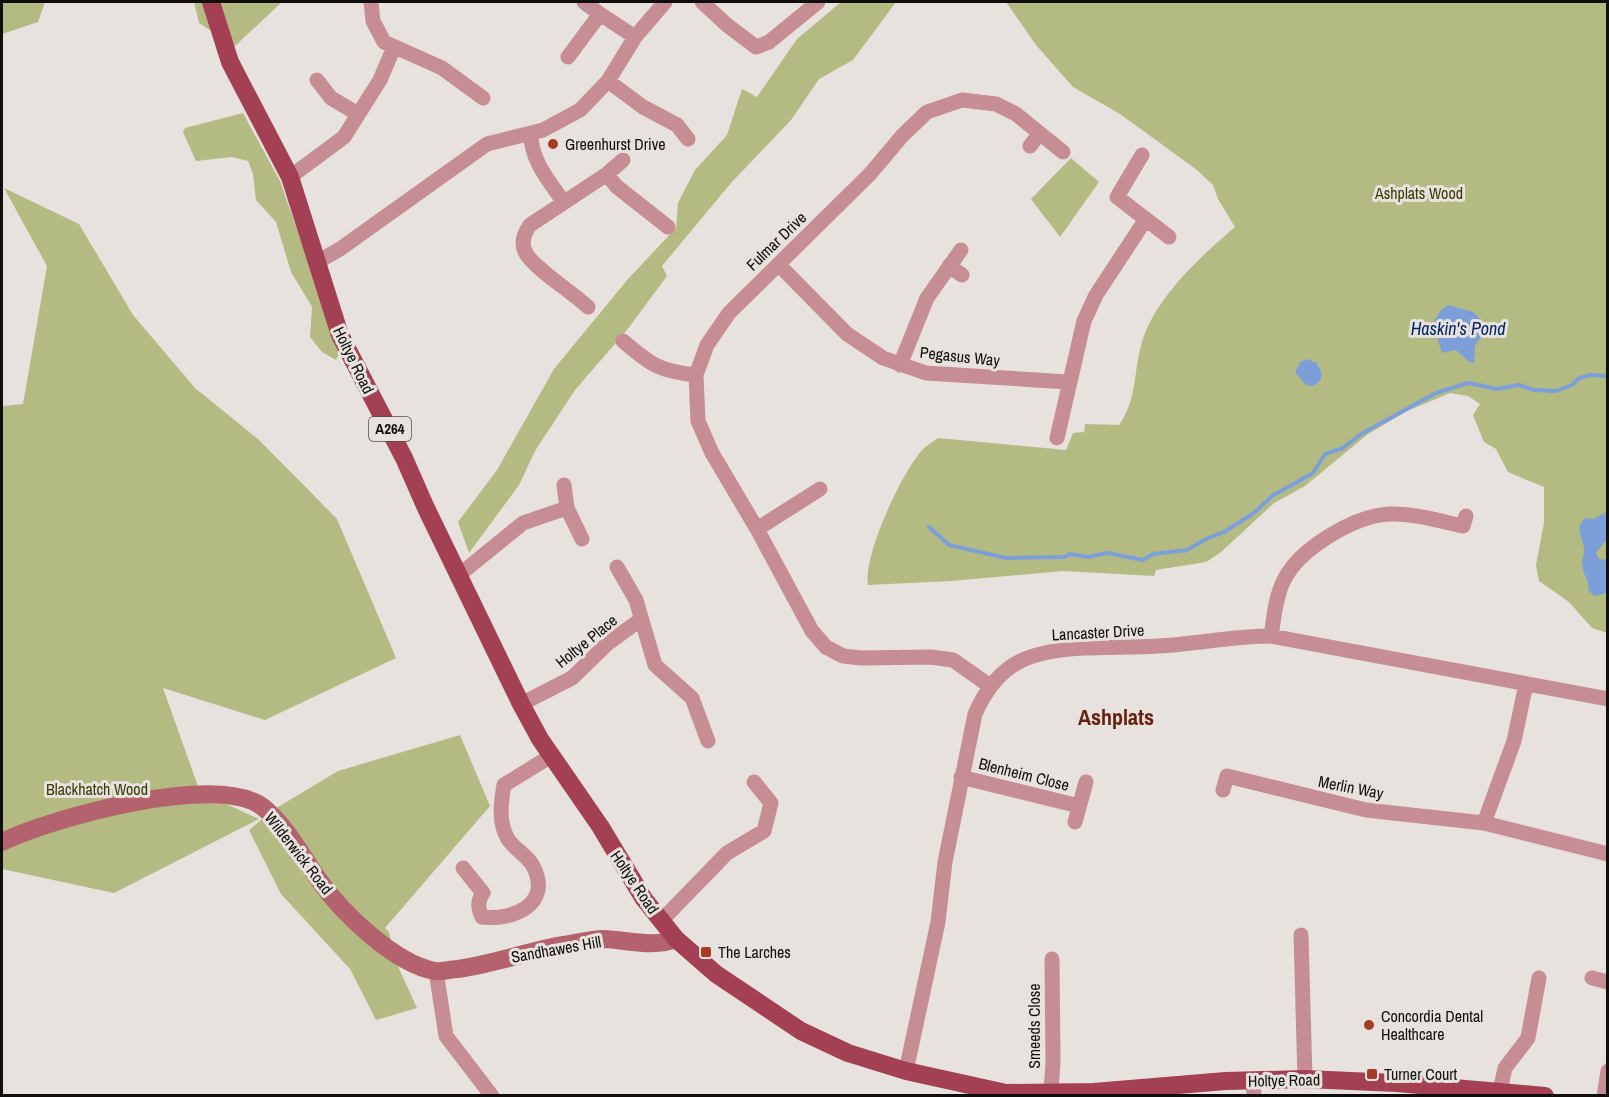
<svg xmlns="http://www.w3.org/2000/svg" width="1609" height="1097" viewBox="0 0 1609 1097" font-family="'Archivo Narrow',sans-serif">
	<style>
		.green { fill: #b3ba82 }
		.water { fill: #7d9fd9 }
		.lines { fill: none; stroke-linecap: round; stroke-linejoin: round }
		.stream { stroke: #7d9fd9; stroke-width: 4 }
		.street { stroke: #c68d94; stroke-width: 15 }
		.secondary { stroke: #b3626e; stroke-width: 18 }
		.primary { stroke: #a34053; stroke-width: 18 }
		.poi-dot { fill: #a53c21; stroke: #e7e2dd; stroke-width: 2 }
		.labels { text-anchor: middle; stroke-width: 6; stroke-linejoin: round; paint-order: stroke }
		.shield { fill: #e7e2dd; stroke: #514e4c; stroke-width: 1.5 }
		.shield-label { font-size: 15px; font-weight: bold; fill: #110f0e }
		.poi-label { font-size: 16px; fill: #110f0e; stroke: #e7e2dd; text-anchor: start }
		.park-label { font-size: 16px; fill: #383b02; stroke: #e7e2dd }
		.street-label { font-size: 16px; fill: #110f0e; stroke: #e7e2dd }
		.water-label { font-size: 18px; font-style: italic; fill: #022669; stroke: #e7e2dd }
		.district-label { font-size: 22px; font-weight: bold; fill: #652211; stroke: #e7e2dd }
	</style>
	<rect width="100%" height="100%" fill="#e7e2dd"/>
	<path class="green" d="M2,2H45L38,22L2,34Z
		M194,2H282L235,46L199,23Z
		M841,2H896L853,60L819,79L791,120L731,183L662,266L667,276L627,330L575,390L535,451L519,485L469,553L458,522L497,470L554,369L628,279L676,228L678,203L695,170L727,135L742,89L757,97L797,39Z
		M1006,2H1607V633L1592,628L1569,602L1539,581L1536,565L1544,523V487L1508,472L1496,449L1484,442L1473,415L1480,404L1468,396L1450,393L1407,411L1368,434L1305,486L1274,503L1220,553L1206,562L1156,570L1154,576L1063,571L951,581L868,585C863,555 902,472 923,449C927,445 933,442 938,438L1066,450L1073,433L1084,432L1085,424L1119,425C1138,398 1133,372 1142,342C1155,298 1201,256 1235,227L1218,199L1213,185L1197,170L1120,114L1073,87L1036,45Z
		M243,113L280,181L340,352L336,360L322,352L310,337L312,307L291,272L276,222L256,200L253,174L248,161L232,157L196,161L183,132L185,128Z
		M1071,158L1099,182L1060,237L1031,199Z
		M4,188L79,224L133,315L195,388L259,440L337,519L396,658L265,720L163,688L200,792L259,819L114,893L2,869V406L23,404L47,266Z
		M460,735L490,806L385,928L389,932L396,962L417,1008L376,1020L350,969L281,894L249,830L273,810L338,771Z"/>
	<path class="water" d="M1448,305L1473,312L1486,325L1484,334L1475,345L1474,363L1468,361L1456,350L1442,353L1433,323L1441,310Z
		M1307,359L1317,363L1322,374L1320,381L1313,386L1306,385L1295,372L1300,362Z
		M1604,513L1607,516V539L1596,553L1599,559L1607,560L1606,593L1596,596L1589,592C1589,580 1582,572 1582,564C1581,560 1585,555 1584,550C1584,538 1573,529 1585,518L1594,519Z"/>
	<g class="lines">
		<path class="stream" d="M929,527L949,545L1006,558L1065,557L1070,554L1088,557L1107,553L1143,560L1153,554L1187,550L1208,538L1224,532L1254,513L1272,496L1313,473L1325,454L1343,448L1361,434L1436,393L1468,383L1497,389L1519,385L1534,390L1556,391L1572,385L1579,378L1591,375L1608,376"/>
		<path class="street" d="M371,2L373,21L384,42L442,68L483,98
			M584,2L600,14
			M702,2L727,25L756,47L769,42L818,2
			M568,57L600,14L635,37
			M317,80L331,98L358,114
			M608,81L643,107L677,125L688,139
			M531,134C531,160 548,180 563,201
			M1030,146L1039,134
			M1142,155L1117,197L1169,237
			M607,174L616,186L668,227
			M290,177L344,137L380,80L394,47
			M319,261L340,249L487,144L543,130L580,110L608,81L635,37L665,2
			M779,265L847,334L883,358L926,373L1068,382
			M949,266L962,275
			M588,307C572,292 538,271 527,255C520,245 523,235 530,225L607,174L623,160
			M623,341C651,365 659,371 696,375
			M900,365L927,298L961,250
			M1057,438L1084,321L1096,295L1146,219
			M564,485L567,508L582,539
			M757,529L820,489
			M617,567L636,600L655,665L692,698L708,741
			M459,575L523,523L567,508
			M1271,636C1274,618 1275,599 1283,582C1298,549 1354,516 1389,514C1413,513 1439,521 1463,526L1466,516
			M990,686L953,660L931,657L861,658L843,656L826,647L812,631L757,529L712,453L698,421L696,375L707,345L729,313L870,174L902,136L927,112L962,100L996,104L1016,114L1063,152
			M521,704L572,678L607,644L640,620
			M961,777L1079,806
			M1223,790L1227,776L1366,810L1484,823L1608,854
			M1075,822L1086,782
			M1484,823L1514,741L1526,684
			M463,868L483,893C477,901 478,908 482,917C513,921 553,904 533,866C527,855 514,849 508,839C498,823 501,802 504,785L551,756
			M661,921L727,853L764,831L771,803L754,782
			M1301,935L1305,1079
			M436,971L446,1036L492,1096
			M1592,978L1608,982
			M906,1071L938,922L945,862L975,714C986,689 1003,666 1030,657C1067,644 1118,649 1158,646C1196,644 1233,636 1271,636L1608,699
			M1253,1080L1254,1096
			M1500,1091L1505,1068L1528,1038L1539,978
			M1051,1093L1053,1062L1052,959
			M1604,1096L1608,1071"/>
		<path class="secondary" d="M2,842C51,818 220,771 264,808C287,827 302,856 319,880C342,913 395,964 435,971C442,972 451,969 458,969C494,964 528,951 564,945C577,943 591,939 604,939C627,940 654,948 676,939"/>
		<path class="primary" d="M211,2L230,62L290,177L340,335L404,458L426,508L521,704L540,739L600,826L644,899L676,939L716,974L801,1031L848,1053L906,1071L1006,1093L1094,1092L1226,1081L1305,1079L1397,1083L1545,1096"/>
	</g>
	<g class="poi-dot">
		<circle cx="553" cy="144" r="6"/>
		<rect x="700" y="946" width="12" height="12" rx="3"/>
		<circle cx="1369" cy="1025" r="6"/>
		<rect x="1366" y="1068" width="12" height="12" rx="3"/>
	</g>
	<g class="labels">
		<rect class="shield" x="369" y="417" width="42" height="24" rx="4.5"/>
		<g class="shield-label">
			<text x="390" y="434">A264</text>
		</g>
		<g class="poi-label">
			<text x="565" y="150">Greenhurst Drive</text>
			<text x="718" y="958">The Larches</text>
			<text x="1381" y="1022">Concordia Dental<tspan x="1381" dy="18">Healthcare</tspan></text>
			<text x="1384" y="1080">Turner Court</text>
		</g>
		<g class="park-label">
			<text x="1419" y="199">Ashplats Wood</text>
			<text x="97" y="795">Blackhatch Wood</text>
		</g>
		<g class="street-label">
			<text transform="translate(776 241) rotate(-44)" y="6">Fulmar Drive</text>
			<text transform="translate(960 356) rotate(6)" y="6">Pegasus Way</text>
			<text transform="translate(354 360) rotate(64)" y="6">Holtye Road</text>
			<text transform="translate(1098 632) rotate(-3)" y="6">Lancaster Drive</text>
			<text transform="translate(586 641) rotate(-39)" y="6">Holtye Place</text>
			<text transform="translate(1024 774) rotate(14)" y="6">Blenheim Close</text>
			<text transform="translate(1351 787) rotate(11)" y="6">Merlin Way</text>
			<text transform="translate(299 853) rotate(52)" y="6">Wilderwick Road</text>
			<text transform="translate(635 882) rotate(56)" y="6">Holtye Road</text>
			<text transform="translate(556 949) rotate(-10)" y="6">Sandhawes Hill</text>
			<text transform="translate(1034 1026) rotate(-90)" y="6">Smeeds Close</text>
			<text transform="translate(1284 1080) rotate(-1)" y="6">Holtye Road</text>
		</g>
		<g class="water-label">
			<text x="1458" y="335">Haskin's Pond</text>
		</g>
		<g class="district-label">
			<text x="1116" y="725">Ashplats</text>
		</g>
	</g>
	<rect width="1609" height="1097" fill="none" stroke="#110f0e" stroke-width="6"/>
</svg>
